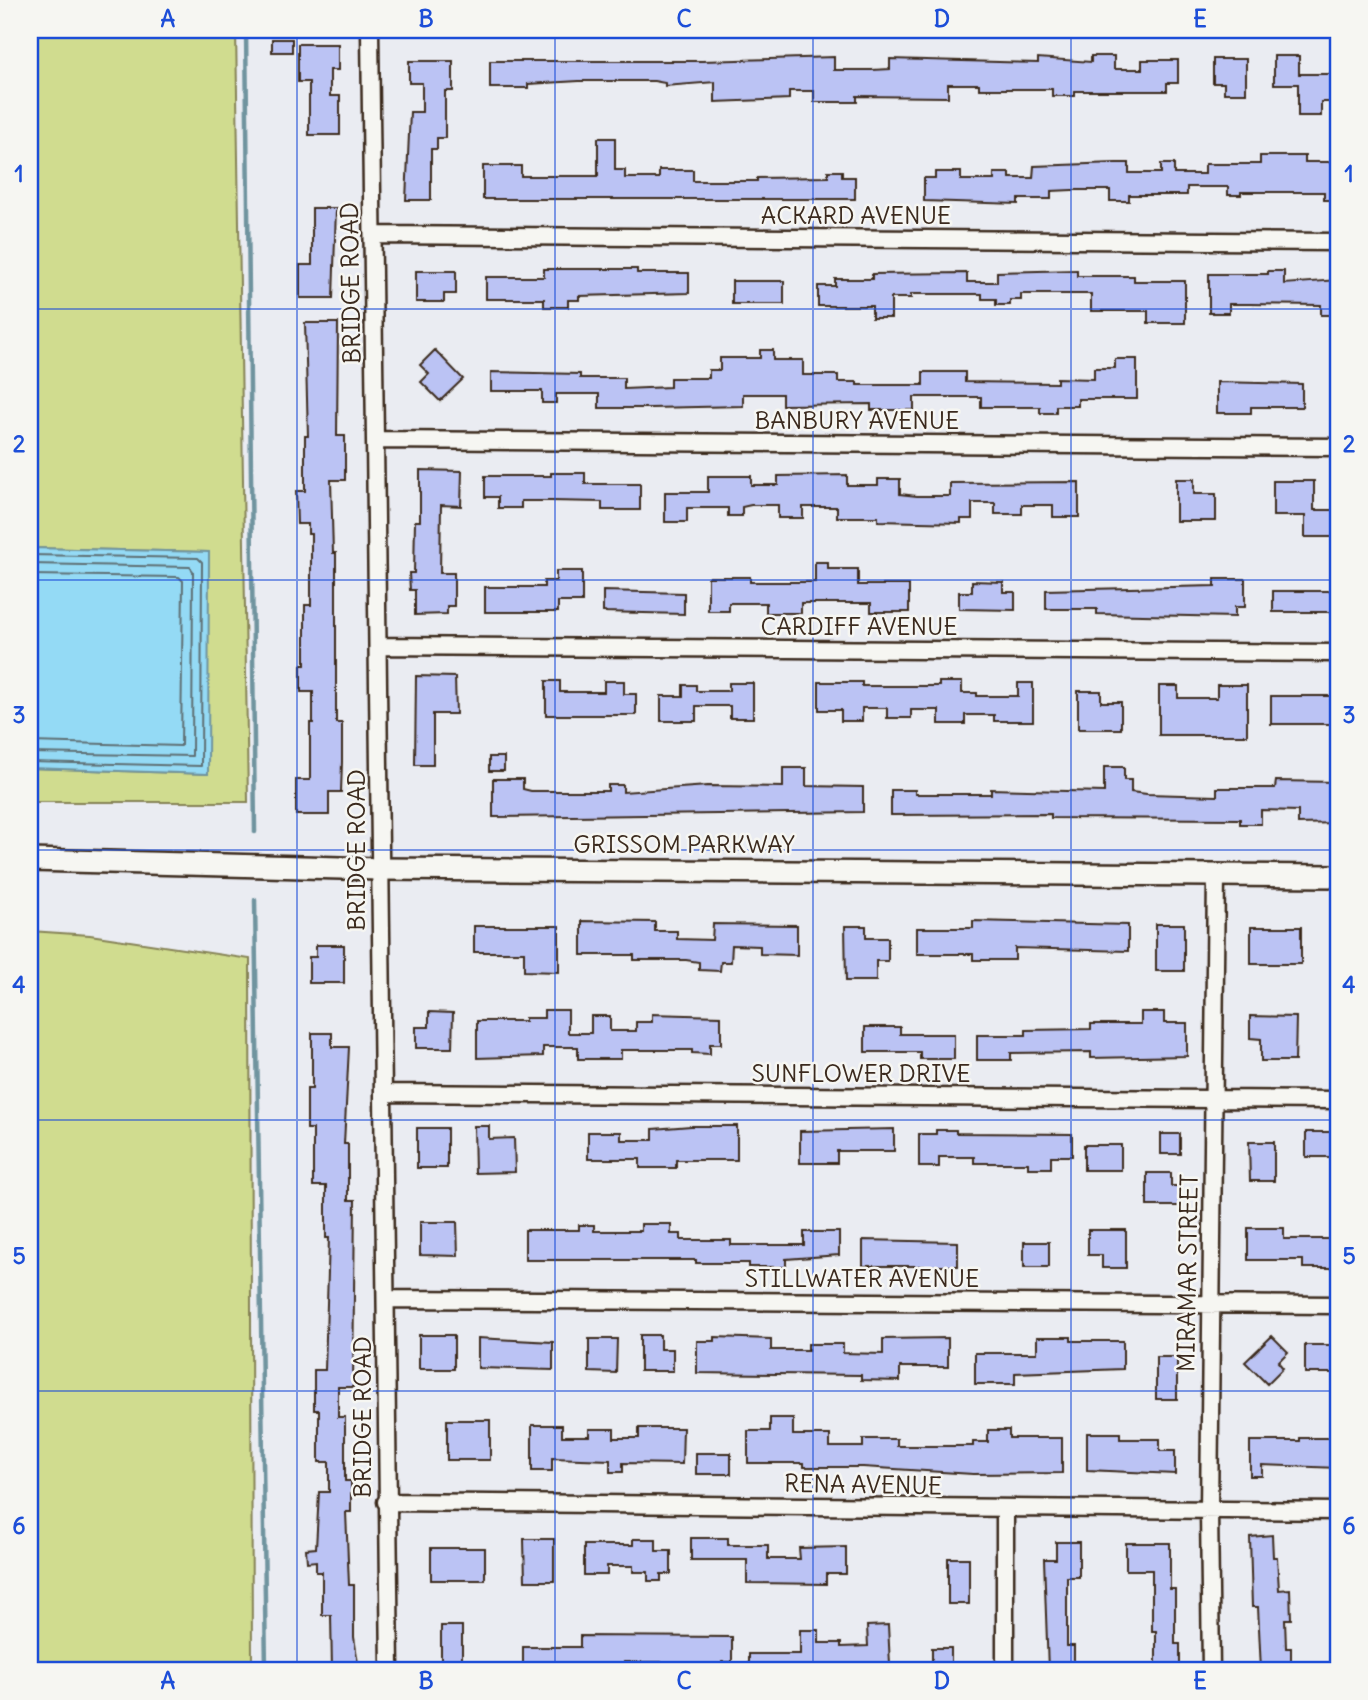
<svg xmlns="http://www.w3.org/2000/svg" width="1368" height="1700" viewBox="0 0 1368 1700" font-family="Delius,sans-serif">
	<style>
		.green { fill: #d0dc8f; stroke: #868356; stroke-width: 2 }
		.water { fill: #94daf5; stroke: #70949f; stroke-width: 2 }
		.lines { fill: none; stroke-linecap: round; stroke-linejoin: round }
		.shore { stroke: #5f7074; stroke-width: 2 }
		.stream { stroke: #70949f; stroke-width: 4.5 }
		.building { fill: #bbc3f4; stroke: #3b2a1e; stroke-width: 2 }
		.street-casing { stroke: #3b2a1e; stroke-width: 21 }
		.secondary-casing { stroke: #3b2a1e; stroke-width: 26 }
		.street { stroke: #f6f6f2; stroke-width: 16 }
		.secondary { stroke: #f6f6f2; stroke-width: 21 }
		.grid { fill: none; stroke: #1d4ed8; stroke-width: 2; stroke-opacity: 0.55 }
		.labels { text-anchor: middle; stroke-width: 5; stroke-linejoin: round; paint-order: stroke }
		.street-label { font-size: 24px; fill: #3b2a1e; stroke: #f6f6f2 }
		.neatline { fill: none; stroke: #1d4ed8; stroke-width: 2.5 }
		.grid-label { font-size: 23px; text-anchor: middle; font-weight: bold; fill: #1d4ed8 }
	</style>
	<rect width="100%" height="100%" fill="#eaecf2"/>
	<filter id="ink" filterUnits="userSpaceOnUse"><feTurbulence type="fractalNoise" baseFrequency=".0143" numOctaves="2"/><feDisplacementMap in="SourceGraphic" scale="14" xChannelSelector="R" yChannelSelector="G"/><feConvolveMatrix kernelMatrix="1 2 1 2 8 2 1 2 1" color-interpolation-filters="sRGB"/></filter>
	<g filter="url(#ink)">
		<path class="green" d="M30,30H236L248,802H30V768L208,774V552L30,548Z
			M30,931L90,935L250,959L252,1670H30Z"/>
		<path class="water" d="M30,548L209,552L208,774L30,768Z"/>
		<g class="lines">
			<path class="shore" d="M30,555L198,558L202,562L201,766L30,762
				M30,564L190,567L193,571L192,756L30,753
				M30,575L179,577L183,581L181,746L30,742"/>
			<path class="stream" d="M246,30L255,832
				M255,900L266,1670"/>
		</g>
		<path class="building" d="M272,39H292V52H272Z
			M298,44H338V70H330V96H340V135H309V82H298Z
			M1091,56H1114V69H1142V60H1178V83H1167V91H1075V96H1052V89H979V84H948V97L857,96V102H814V91H789V99L715,102V82L665,86V83L654,81H579L528,84V88H490V61H702L834,57V70H872L890,69V59L1038,63V58L1091,62Z
			M1274,56H1299V74H1338V102H1321V116H1298V84H1274Z
			M1213,59H1246V93H1224V83H1213Z
			M409,61H453V91H445V138H437V149H431V200H406L410,112H422V83H409Z
			M598,138H615V170H625V178H659V170H693V181H757V178L828,177V171H842V177H855V199H483V166H521V176H598Z
			M1260,156H1305V162H1338V200H1324V192H1241V195H1228V187H1187V195H1129V201H1110V190H1072L1051,191V199H1018V204L924,201V178H935V172H961V180H994V173H1010V178H1033L1034,166L1116,163H1129V173H1161V164H1174V174H1205V164H1260Z
			M312,208H336L333,298H300V265H312Z
			M544,269H637V273H689V293L579,296V300H568V307H544V299H486V277H544Z
			M1077,270V276H1134V281H1185V323H1148V311H1091V294H1021V300H1010V305H996V299H982V294H911V298H891V318H872V306H818V286H835V279H872V274L967,273V282H997V272Z
			M416,271H456V294H444V302H416Z
			M1268,271H1284V284L1338,280V315H1321V305L1250,304H1229V313H1209V274H1268Z
			M732,281H784V304H732Z
			M305,323H338L337,436H345V480H331L333,553H336V723H342V762L341,792H329V815H296V780H310V723H313V692H301V665H305V605H311V534H308V524H297L296,491H305V436H308Z
			M435,350L463,379L440,401L421,382L429,374L420,365Z
			M760,350H773V360H803V375H838V382H857V385H923V372H965V382L1057,383V378L1094,379V368H1115V359H1137V399H1078V406H1056V413H1040V407H981V397H914V410H871V404L782,405V394H743V406L650,408H599V394H556V403H542V391H491V372L580,374V378H624V389L670,387V378H709V370H720V358H760Z
			M1217,382L1302,384V407H1251V413H1217Z
			M420,470L462,471L461,506L441,505L440,573H454V606H447V614L415,615V590H410L409,573H414L415,521H420Z
			M551,473H585V484H640V510H602V502L551,501H521V508H498V497H485V476H551Z
			M847,475V485H878V479H900V494L917,496H950V483L1079,482V517H1053V505H1022V514H995V503H972V519H961V523L878,521V517H837V507H803V518H778V505H751L742,507V516H728V508H687V522H665V492H708V476H751V485H778V476Z
			M1176,479H1194V494H1216V521H1176Z
			M1273,481H1314V510H1338V537H1305V516H1273Z
			M815,562H828V569H858V585H909V612H871V603H801V613H766V603H729V611H708V577H750V582H815Z
			M556,571H582V602H558V612H485V587H544V581H556Z
			M1215,579H1245V607H1235V617L1097,614V609H1046V590L1215,586Z
			M972,581L1003,582V592H1015V610L959,609V592H972Z
			M603,591L684,593V614L603,612Z
			M1273,591H1338V612H1273Z
			M416,676L455,677L456,714H433V765H415Z
			M546,681H560V692H604V681H624V694H636V715H546Z
			M819,682H862V686H939V682H962V693H977V696H1018V683H1033V721H994V715H965V724H939V710H911V718H887V708H862V721H841V710H819Z
			M729,683H753V718H730V706H696V721H661V696H683V685H696V691H729Z
			M1217,685H1247V735H1159V686H1178V698H1217Z
			M1078,691H1101V702H1121V729H1078Z
			M1271,696H1338V724H1271Z
			M489,757H504V771H489Z
			M1104,767H1124V780H1131V792L1147,794L1217,796V788H1275L1276,781L1338,782V823L1298,824V811L1261,810V824H1240V819L1051,818V814L891,815V790H915V794H991V789L1104,792Z
			M783,768H806V786L863,787V812L493,817V779H523V789L531,791H608V785H623V792L708,786L783,787Z
			M582,921L655,922V931H677V939L712,940L713,924L797,925V955L760,954V946L732,945L731,962H721L720,971L699,970V962L686,960H634V955H582Z
			M973,921L1128,925V951L1015,948V960H973V954H917V928H973Z
			M1156,924H1184V971H1156Z
			M474,926H559V972L524,971V952H474Z
			M845,926H866V938H888V961H876V981H846Z
			M1251,927H1301V964H1251Z
			M316,945H344V983H309V957H316Z
			M544,1010H568V1033H591V1016H610V1031H636V1022H652V1014L721,1016V1044H710V1054L692,1053V1050H621V1059H578V1047H543V1056L477,1058V1021H525V1018H544Z
			M429,1012L453,1013L452,1048H416V1027H429Z
			M1141,1012H1164V1023H1187V1056L1091,1058V1052L1011,1053V1060H977V1035H1026V1030L1091,1029V1024H1141Z
			M1250,1016L1296,1017L1295,1061H1261V1039L1250,1038Z
			M865,1027H900V1034H954V1059H920V1052H865Z
			M312,1033H332V1047H349L344,1144H348V1200H355L353,1387H338V1417H345V1481H351V1512H346L349,1585H354V1637L359,1670H332L331,1615H322V1572H316V1561L307,1562L306,1549L316,1548L319,1492H329V1462H319V1410H314V1370H325L329,1238H326V1186H313V1129H307V1089H312Z
			M474,1126H489V1139L514,1138L515,1172L475,1173Z
			M691,1126H737V1160H676V1168H640V1159H588V1132H621V1140H653V1129Z
			M417,1128H447V1168H417Z
			M894,1129V1151H837V1163H800V1131Z
			M936,1130H956V1133L1072,1134V1156H1051V1168H1028V1163H974V1157H939V1167H919V1134H936Z
			M1306,1132H1338V1157H1306Z
			M1161,1134H1180V1154H1161Z
			M1249,1142H1274V1181H1250Z
			M1084,1145H1121V1170H1084Z
			M1147,1173H1171V1186H1180V1206H1147Z
			M420,1222H457L458,1256L420,1255Z
			M641,1224H671V1234H681V1240H731V1245H804V1232H839V1255L786,1259V1267H749V1263H696V1260H525V1230H579V1225H594V1231H641Z
			M1248,1228H1284V1239H1338V1268H1303V1260H1248Z
			M1088,1230H1126V1268H1102V1255H1088Z
			M863,1240L958,1242V1266H863Z
			M1024,1242H1049V1267H1024Z
			M419,1335H454V1369H419Z
			M640,1335H660V1349H673V1371H640Z
			M1272,1336L1288,1352L1278,1362L1283,1368L1267,1384L1245,1362Z
			M715,1337L771,1339V1350H808V1344H843V1353L883,1354V1339L948,1338V1367H900V1381L861,1380V1375L697,1373V1341H715Z
			M1037,1337H1071V1341H1123V1369L1015,1373V1384H975V1353H1037Z
			M478,1338L553,1342V1370L478,1368Z
			M589,1339H617L616,1373L589,1372Z
			M1305,1345H1338V1373H1305Z
			M1156,1357H1177V1399H1156Z
			M770,1418H793V1435H830V1447H863V1439H897V1446H973V1442H988V1430H1009V1438H1062V1473L973,1474L863,1467H804V1463H748V1431H770Z
			M447,1420H490V1460H447Z
			M532,1425H562V1436H589V1429H614V1438H639V1428H683L682,1464L623,1463V1472H610V1460L552,1458V1471H532Z
			M1087,1433H1120V1439H1160V1451H1175V1474L1087,1470Z
			M1300,1438H1338V1468L1262,1465V1476H1250V1441H1300Z
			M696,1453H731V1474H696Z
			M1272,1535L1273,1557H1277L1279,1590L1290,1589L1291,1619H1285L1286,1648H1291V1670H1261L1258,1607H1252L1250,1537Z
			M691,1538H728V1545H768V1559H800L799,1548L846,1547V1574H826V1584L747,1583V1560H691Z
			M524,1539H554V1581H525Z
			M633,1539H656V1551H671V1574H661V1581H648V1572H633V1566H607V1575H584V1545H633Z
			M1056,1542H1079V1577H1067V1646H1074V1670H1048L1044,1559H1056Z
			M1126,1543H1170V1589H1175V1644H1180V1670H1156V1631H1152V1570H1126Z
			M431,1548H485V1580H431Z
			M948,1558H969V1604H948Z
			M888,1625L890,1665L864,1666V1669L749,1670V1654H800V1630H819V1643H841V1647L868,1646L867,1626Z
			M441,1626H462V1665H441Z
			M580,1636L732,1637V1662H722V1670H661V1662H624V1670L523,1668V1647H580Z
			M932,1648H951V1670H932Z"/>
		<g class="lines">
			<defs>
				<path id="street" d="M370,30L390,1670
					M373,235L1338,242
					M375,440L1338,447
					M379,646L1338,653
					M383,1093L1338,1100
					M386,1299L1338,1305
					M386,1502L1338,1511
					M1005,1509V1670
					M1211,1670L1209,1511L1216,876"/>
				<path id="secondary" d="M30,860L379,869L1338,876"/>
			</defs>
			<use href="#street" class="street-casing"/>
			<use href="#secondary" class="secondary-casing"/>
			<use href="#street" class="street"/>
			<use href="#secondary" class="secondary"/>
		</g>
	</g>
	<path class="grid" d="M297,30V1670M555,30V1670M813,30V1670M1071,30V1670M30,309H1338M30,580H1338M30,850H1338M30,1120H1338M30,1391H1338"/>
	<g class="labels">
		<g class="street-label">
			<text x="856" y="224">ACKARD AVENUE</text>
			<text transform="translate(351 283) rotate(-91)" y="8">BRIDGE ROAD</text>
			<text x="857" y="429">BANBURY AVENUE</text>
			<text x="859" y="635">CARDIFF AVENUE</text>
			<text x="684" y="853">GRISSOM PARKWAY</text>
			<text transform="translate(357 850) rotate(-90)" y="8">BRIDGE ROAD</text>
			<text x="861" y="1082">SUNFLOWER DRIVE</text>
			<text transform="translate(1188 1273) rotate(-89)" y="8">MIRAMAR STREET</text>
			<text x="862" y="1287">STILLWATER AVENUE</text>
			<text transform="translate(363 1417) rotate(-90)" y="8">BRIDGE ROAD</text>
			<text transform="translate(863 1485) rotate(1)" y="8">RENA AVENUE</text>
		</g>
	</g>
	<rect width="1368" height="1700" fill="none" stroke="#f6f6f2" stroke-width="77"/>
	<rect x="38" y="38" width="1292" height="1624" class="neatline"/>
	<g class="grid-label">
		<text x="168" y="27">A</text>
		<text x="426" y="27">B</text>
		<text x="684" y="27">C</text>
		<text x="942" y="27">D</text>
		<text x="1200" y="27">E</text>
		<text x="19" y="182">1</text>
		<text x="1349" y="182">1</text>
		<text x="19" y="452">2</text>
		<text x="1349" y="452">2</text>
		<text x="19" y="723">3</text>
		<text x="1349" y="723">3</text>
		<text x="19" y="993">4</text>
		<text x="1349" y="993">4</text>
		<text x="19" y="1264">5</text>
		<text x="1349" y="1264">5</text>
		<text x="19" y="1534">6</text>
		<text x="1349" y="1534">6</text>
		<text x="168" y="1689">A</text>
		<text x="426" y="1689">B</text>
		<text x="684" y="1689">C</text>
		<text x="942" y="1689">D</text>
		<text x="1200" y="1689">E</text>
	</g>
</svg>
